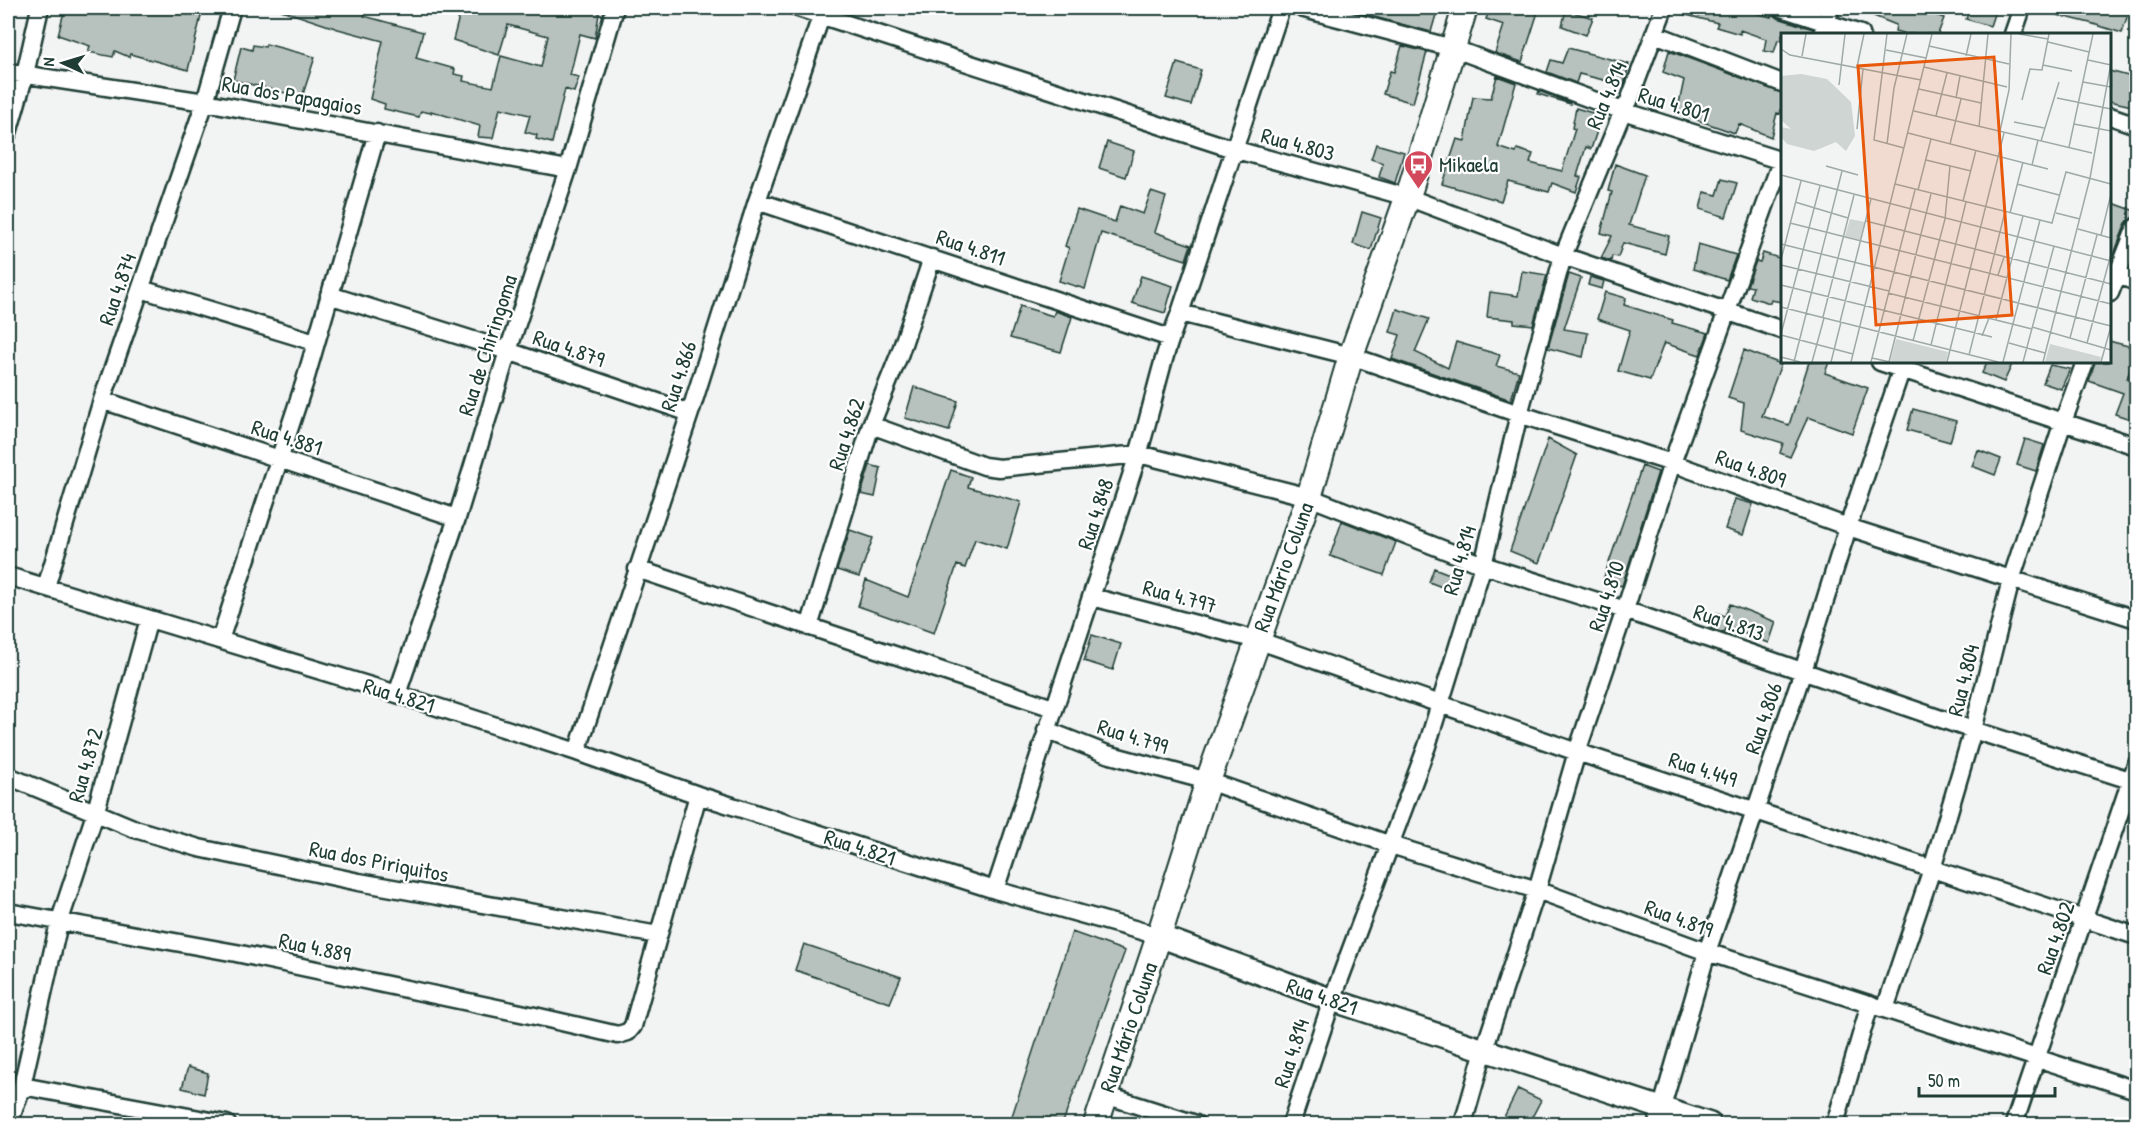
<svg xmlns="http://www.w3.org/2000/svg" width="2144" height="1132" viewBox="0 0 2144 1132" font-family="'Patrick Hand',sans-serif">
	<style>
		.building { fill: #b7c1bd; stroke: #1f3d34; stroke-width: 1.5 }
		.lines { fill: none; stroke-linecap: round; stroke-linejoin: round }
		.minor-casing { stroke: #1f3d34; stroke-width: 21 }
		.tertiary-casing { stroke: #1f3d34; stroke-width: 26 }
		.secondary-casing { stroke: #1f3d34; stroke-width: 28 }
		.minor { stroke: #fff; stroke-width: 16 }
		.tertiary { stroke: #fff; stroke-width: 21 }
		.secondary { stroke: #fff; stroke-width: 24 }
		.labels { text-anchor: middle; stroke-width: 4.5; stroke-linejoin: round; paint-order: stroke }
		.street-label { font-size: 22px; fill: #1f3d34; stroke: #fff }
		.poi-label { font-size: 22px; fill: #1f3d34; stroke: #fff; text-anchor: start }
		.inset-road { fill: none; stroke: #9eaaa7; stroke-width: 1.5 }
		.view { fill: #e8590c; fill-opacity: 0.15; stroke: #e8590c; stroke-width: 3 }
		.inset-edge { fill: none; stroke: #1f3d34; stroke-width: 3 }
	</style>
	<rect width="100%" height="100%" fill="#f2f3f3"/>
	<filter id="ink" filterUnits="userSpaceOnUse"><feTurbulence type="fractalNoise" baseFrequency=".0167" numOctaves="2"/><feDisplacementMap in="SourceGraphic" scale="12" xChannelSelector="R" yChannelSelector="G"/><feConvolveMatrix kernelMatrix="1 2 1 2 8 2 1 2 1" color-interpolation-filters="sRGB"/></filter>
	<g filter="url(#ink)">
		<path class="building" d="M65,8H203L188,70L130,54L129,57L115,51L113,57L88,52L90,46L58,35Z
			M281,8H366L364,16L423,32L416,58L455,69L454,74L464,76L463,81L493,87L501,56L541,67L548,36L508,25L499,55L453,40L460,13L470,16L472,8H600L595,38L580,34L570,75L579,77L574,92L565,89L552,143L536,139L537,135L525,132L530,115L500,108L493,138L478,137L480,126L431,111V113L421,111L419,117L384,109L385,104L370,99L383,41L338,29L281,10Z
			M1354,8H1438L1431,32L1367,15L1354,10Z
			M1490,8H1525L1538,12L1522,62L1495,53L1504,25L1486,19Z
			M1679,8H1736L1771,17L1772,12L1778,18L1813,29L1812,34H1782V41L1778,40L1774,53L1764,51L1766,39L1740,30V34L1716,27L1718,23L1678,13Z
			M1854,8H1925L1924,11L1944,18L1938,34H1906L1895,31L1896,25Z
			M1970,8H1996L1990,26L1966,19Z
			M2046,8H2130L2122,33L2090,23L2045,12Z
			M1566,10L1593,18L1586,35L1562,26Z
			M266,44L315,57L302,97L233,80L241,47L252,50L253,45L265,47Z
			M1402,46L1427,52L1413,103L1383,94L1390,71L1394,72Z
			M1568,48L1629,64L1624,85L1579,74L1576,83L1547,72L1551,60L1562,63Z
			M1669,51L1782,93V106L1780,114L1777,113L1771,137L1739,124L1735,133L1677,113L1684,80L1663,72Z
			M1177,63L1201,70L1191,105L1166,98Z
			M2109,71L2136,78L2132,106L2109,101Z
			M1497,76L1516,83L1498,147L1516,153L1517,149L1533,154L1530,163L1562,171L1575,129L1572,128L1576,108L1602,116L1591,149L1586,147L1577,176L1581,177L1576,192L1552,183L1549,192L1508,181L1501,201L1442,184L1457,139L1465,141L1473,97L1491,98Z
			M1539,91L1570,103V104L1538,94Z
			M1107,142L1134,151L1126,177L1099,168Z
			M1376,144L1404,152L1395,183L1379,177L1383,163L1371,159Z
			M1615,164L1645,175L1629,225L1669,236L1665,254L1623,243L1618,257L1612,256L1611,261L1601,258L1612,236L1601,233L1612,192L1608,191Z
			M1722,179L1737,183L1726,217L1700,209L1704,192L1717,195Z
			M1151,192L1166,197L1155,232L1191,245L1186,260L1101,233L1085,289L1059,281L1069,248L1065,246L1077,209L1115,222L1120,206L1143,214Z
			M2113,203L2135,211L2133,217L2126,223L2111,262L2109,215Z
			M1362,212L1381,218L1371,250L1353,244Z
			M1698,244L1736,255L1727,280L1693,269Z
			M1763,253L1782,259V302L1771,300L1770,303L1750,297L1753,287L1747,286L1756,261L1760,262Z
			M1522,271L1547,275L1533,325L1514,323V320L1487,317L1490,292L1518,296Z
			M1569,274L1581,278L1564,329L1588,333L1583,357L1548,348Z
			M1141,276L1173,286L1165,313L1132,303Z
			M1590,277L1604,281L1602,289L1588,285Z
			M1605,292L1626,298L1624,305L1673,320L1672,323L1708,333L1700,355L1664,343L1650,380L1618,371L1630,330L1597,319Z
			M1020,306L1053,316L1055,311L1072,317L1061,352L1010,338Z
			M1397,309L1429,319L1415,352L1448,368L1456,342L1500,355L1496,366L1519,372L1511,400L1392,359L1400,335L1390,332Z
			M2109,341L2136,348L2127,379L2135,359L2136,360V421L2115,414L2123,393L2089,381L2095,362H2109Z
			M1744,350L1781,364L1762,416L1789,425L1809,362H1829L1825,373L1868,388L1852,433L1808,417L1790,457L1780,453L1783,443L1741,430L1744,403L1728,398Z
			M1987,362H2013L2004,382L1982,373Z
			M2050,365L2070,369L2061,389L2043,383Z
			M914,387L958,401L949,431L905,418Z
			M1913,409L1956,421L1950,442L1907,430Z
			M1548,439L1577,455L1539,563L1510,551Z
			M2025,439L2044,445L2036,471L2017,465Z
			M1978,450L2001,459L1995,475L1972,466Z
			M870,465L881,468L875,497L861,494Z
			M1642,466L1658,472L1622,586L1603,580Z
			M951,470L971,477L968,487L1021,502L1007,549L975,539L965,568L957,565L934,633L858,606L866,580L908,597Z
			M1735,499L1753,504L1743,535L1725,529Z
			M1342,521L1396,542L1384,575L1330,556Z
			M850,530L873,538L859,577L837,570Z
			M1434,568L1452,575L1447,589L1429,582Z
			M1730,604L1776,622L1769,643L1727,627L1724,633L1711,629L1717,613L1725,616Z
			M1092,635L1121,644L1113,670L1084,661Z
			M1072,932L1125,951L1062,1125H1024L1011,1119Z
			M804,944L901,977L890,1003L795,970Z
			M188,1067L208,1073L204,1094L182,1088Z
			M1518,1089L1541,1100L1528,1125H1500Z"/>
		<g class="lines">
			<defs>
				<path id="minor" d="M798,8L1233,149L1407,197L1563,256L1782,330
					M1301,8L1452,48L1623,111L1782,161
					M1781,8L1861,34
					M1655,34L1782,83
					M1822,34L1831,8
					M2013,34L2022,8
					M8,72L205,102L568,169
					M2110,116L2136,125
					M8,133L25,74L40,8
					M757,201L1170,338
					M2110,272L2136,282
					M141,289L315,342
					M2110,293L2136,227
					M329,295L508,351L690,413
					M1180,313L1351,356L1519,414L1672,463L1848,527L2136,619
					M1880,362L2136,446
					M102,400L457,518
					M871,425L984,466L999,468L1139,454L1309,497L1483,565L1625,610L1973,730L2136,782
					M637,569L1053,708
					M8,576L397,694L577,752L698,795L995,890L1159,936
					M46,587L102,400L205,102L232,8
					M1092,597L1257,640L1577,752L2136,936
					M809,627L871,425L900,353L932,258
					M220,640L304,384L377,133
					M397,694L457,518L508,351L568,169L615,8
					M1046,730L1107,754L1208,781L1391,845L1537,890L1707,952L2136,1090
					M577,752L690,413L757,201L824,8
					M8,776L135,829L199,848L359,882L658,935
					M995,890C1040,750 1087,610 1133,470C1151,418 1159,363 1180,313L1281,8
					M8,912L236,953L535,1016L618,1035L628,1032L633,1026L698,795
					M1885,1009L1932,869L1973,730L2011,580L2063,422L2085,362
					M22,1086L227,1124
					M1105,1095L1196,1124
					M9,1124L22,1086L59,923L95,814L149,619
					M1291,1124L1332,1000L1427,746L1483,565L1519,414L1563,256L1623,111L1629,101L1664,8
					M1463,1124L1484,1050L1537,890L1577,752L1625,610L1672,463L1782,159
					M1657,1124L1707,952L1803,671L1848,527L1904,362
					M1835,1124L1870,1004
					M2014,1124L2136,765"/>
				<path id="tertiary" d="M1159,936L1332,1000L1710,1124"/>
				<path id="secondary" d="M1096,1124L1159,936L1208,781L1309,497L1351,356L1411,187L1465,8"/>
			</defs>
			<use href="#minor" class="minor-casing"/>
			<use href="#tertiary" class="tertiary-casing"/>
			<use href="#secondary" class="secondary-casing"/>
			<use href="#minor" class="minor"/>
			<use href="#tertiary" class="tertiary"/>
			<use href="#secondary" class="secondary"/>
		</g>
	</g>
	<defs>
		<symbol id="bus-pin" viewBox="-11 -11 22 30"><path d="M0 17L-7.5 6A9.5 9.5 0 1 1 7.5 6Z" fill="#d1495b" stroke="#fff"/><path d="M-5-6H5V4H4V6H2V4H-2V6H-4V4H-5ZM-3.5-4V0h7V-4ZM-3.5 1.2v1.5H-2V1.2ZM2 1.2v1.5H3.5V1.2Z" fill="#fff"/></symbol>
	</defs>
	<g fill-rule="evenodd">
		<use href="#bus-pin" x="1402" y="148" width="33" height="45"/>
	</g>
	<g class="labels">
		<g class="street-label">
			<text transform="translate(292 95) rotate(10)" y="8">Rua dos Papagaios</text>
			<text transform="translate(1606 95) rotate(-67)" y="8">Rua 4.814</text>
			<text transform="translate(1674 104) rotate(17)" y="8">Rua 4.801</text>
			<text transform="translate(1298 144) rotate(15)" y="8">Rua 4.803</text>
			<text transform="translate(971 247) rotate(19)" y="8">Rua 4.811</text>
			<text transform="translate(117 289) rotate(-71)" y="8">Rua 4.874</text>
			<text transform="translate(487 345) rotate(-72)" y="8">Rua de Chiringoma</text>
			<text transform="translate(569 348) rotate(19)" y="8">Rua 4.879</text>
			<text transform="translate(678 376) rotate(-72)" y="8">Rua 4.866</text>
			<text transform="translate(846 434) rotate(-72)" y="8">Rua 4.862</text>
			<text transform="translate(287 437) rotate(18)" y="8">Rua 4.881</text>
			<text transform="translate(1751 468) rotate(20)" y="8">Rua 4.809</text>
			<text transform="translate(1095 514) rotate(-72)" y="8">Rua 4.848</text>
			<text transform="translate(1459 560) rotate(-74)" y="8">Rua 4.814</text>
			<text transform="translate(1283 567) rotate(-70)" y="8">Rua Mário Coluna</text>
			<text transform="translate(1180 596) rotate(15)" y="8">Rua 4.797</text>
			<text transform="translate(1606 596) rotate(-72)" y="8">Rua 4.810</text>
			<text transform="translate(1729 622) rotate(19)" y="8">Rua 4.813</text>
			<text transform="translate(1963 680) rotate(-76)" y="8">Rua 4.804</text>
			<text transform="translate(399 695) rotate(17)" y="8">Rua 4.821</text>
			<text transform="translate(1763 718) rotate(-71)" y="8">Rua 4.806</text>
			<text transform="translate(1133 736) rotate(17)" y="8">Rua 4.799</text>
			<text transform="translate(85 765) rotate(-74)" y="8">Rua 4.872</text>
			<text transform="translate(1703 769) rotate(18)" y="8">Rua 4.449</text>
			<text transform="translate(860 847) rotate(18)" y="8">Rua 4.821</text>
			<text transform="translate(379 861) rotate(11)" y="8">Rua dos Piriquitos</text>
			<text transform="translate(1679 918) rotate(20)" y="8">Rua 4.819</text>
			<text transform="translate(2055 938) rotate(-71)" y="8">Rua 4.802</text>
			<text transform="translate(315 947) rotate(12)" y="8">Rua 4.889</text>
			<text transform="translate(1322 996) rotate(19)" y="8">Rua 4.821</text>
			<text transform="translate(1128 1027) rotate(-71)" y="8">Rua Mário Coluna</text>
			<text transform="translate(1291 1053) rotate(-72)" y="8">Rua 4.814</text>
		</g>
		<g class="poi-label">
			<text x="1439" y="172">Mikaela</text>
		</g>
	</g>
	<g transform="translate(1781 33)">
		<rect width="330" height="330" fill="#f2f3f3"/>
		<path d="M20,41L46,46L70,69L74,103L65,118L55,109L33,118L6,111L0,104V94L10,96L0,87V43ZM69,186L84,189L79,207L64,203ZM115,306L167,319L165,329H109ZM269,311L320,324L319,329H264Z" fill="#ced5d3"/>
		<path class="inset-road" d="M106,1L93,107L123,115M238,1L267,6M267,9L308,19M148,13L228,31M0,16L9,22L140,47M105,17L145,25M21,23L25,1M185,23L190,1M307,27L330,32M262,32L291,38M76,34L83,1M143,34L226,54M302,49L330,54M58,52L64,1M138,56L200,70M175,65L179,43M276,65L330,76M241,67L249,36L261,37L268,1M133,78L311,120M155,83L166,40M233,89L263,95M293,91L330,98M198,94L207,1M76,96L82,36M219,98L228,57L230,1M127,100L267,136M260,108L278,49M106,111L113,55L126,1M169,111L180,66M288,114L312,1M145,127L190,138M251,132L257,107M45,133L77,142M0,142L330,228M114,151L271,190L285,139L330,151M236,151L278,162M137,157L150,106M182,168L195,117M14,169L67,185M229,180L242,129M275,180L299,186M85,188L330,251M9,190L330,271M297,196L330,205M320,202L330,161M0,211L330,293M0,227L20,148M0,232L108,258M217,242L223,224M0,252L211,304M107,260L251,296M0,274L217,329M42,284L73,162M215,287L242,183M59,289L90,166M251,294L330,317M0,301L39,153M0,302L72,321M201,303L208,285M289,305L316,202M132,308L164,186L169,133M228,310L264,320M306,310L330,221M150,312L185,169M188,322L224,179M0,324L19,329M91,325L109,329M13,329L61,138M31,329L43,285M50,329L60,289M70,329L151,1M90,329L134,157M108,329L150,161M166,329L223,100M222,329L259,187M242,329L273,213M262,329L309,145L330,30M320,329L330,293"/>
		<path class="view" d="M213,24L231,282L95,292L77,33Z"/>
		<rect width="330" height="330" class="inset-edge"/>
	</g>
	<rect width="2144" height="1132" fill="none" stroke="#fff" stroke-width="30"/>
	<rect x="15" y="15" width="2114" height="1102" fill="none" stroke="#1f3d34" stroke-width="2" filter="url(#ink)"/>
	<g transform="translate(63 63) rotate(274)" stroke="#ffffff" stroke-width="4.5" paint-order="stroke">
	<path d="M0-4.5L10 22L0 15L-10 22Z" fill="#1f3d34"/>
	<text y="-9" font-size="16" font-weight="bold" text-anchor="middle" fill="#1f3d34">N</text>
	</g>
	<path d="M1919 1087v9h136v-9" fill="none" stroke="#1f3d34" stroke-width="3"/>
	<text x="1928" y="1087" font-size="18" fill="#1f3d34" stroke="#ffffff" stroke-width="4.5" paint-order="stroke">50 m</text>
</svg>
